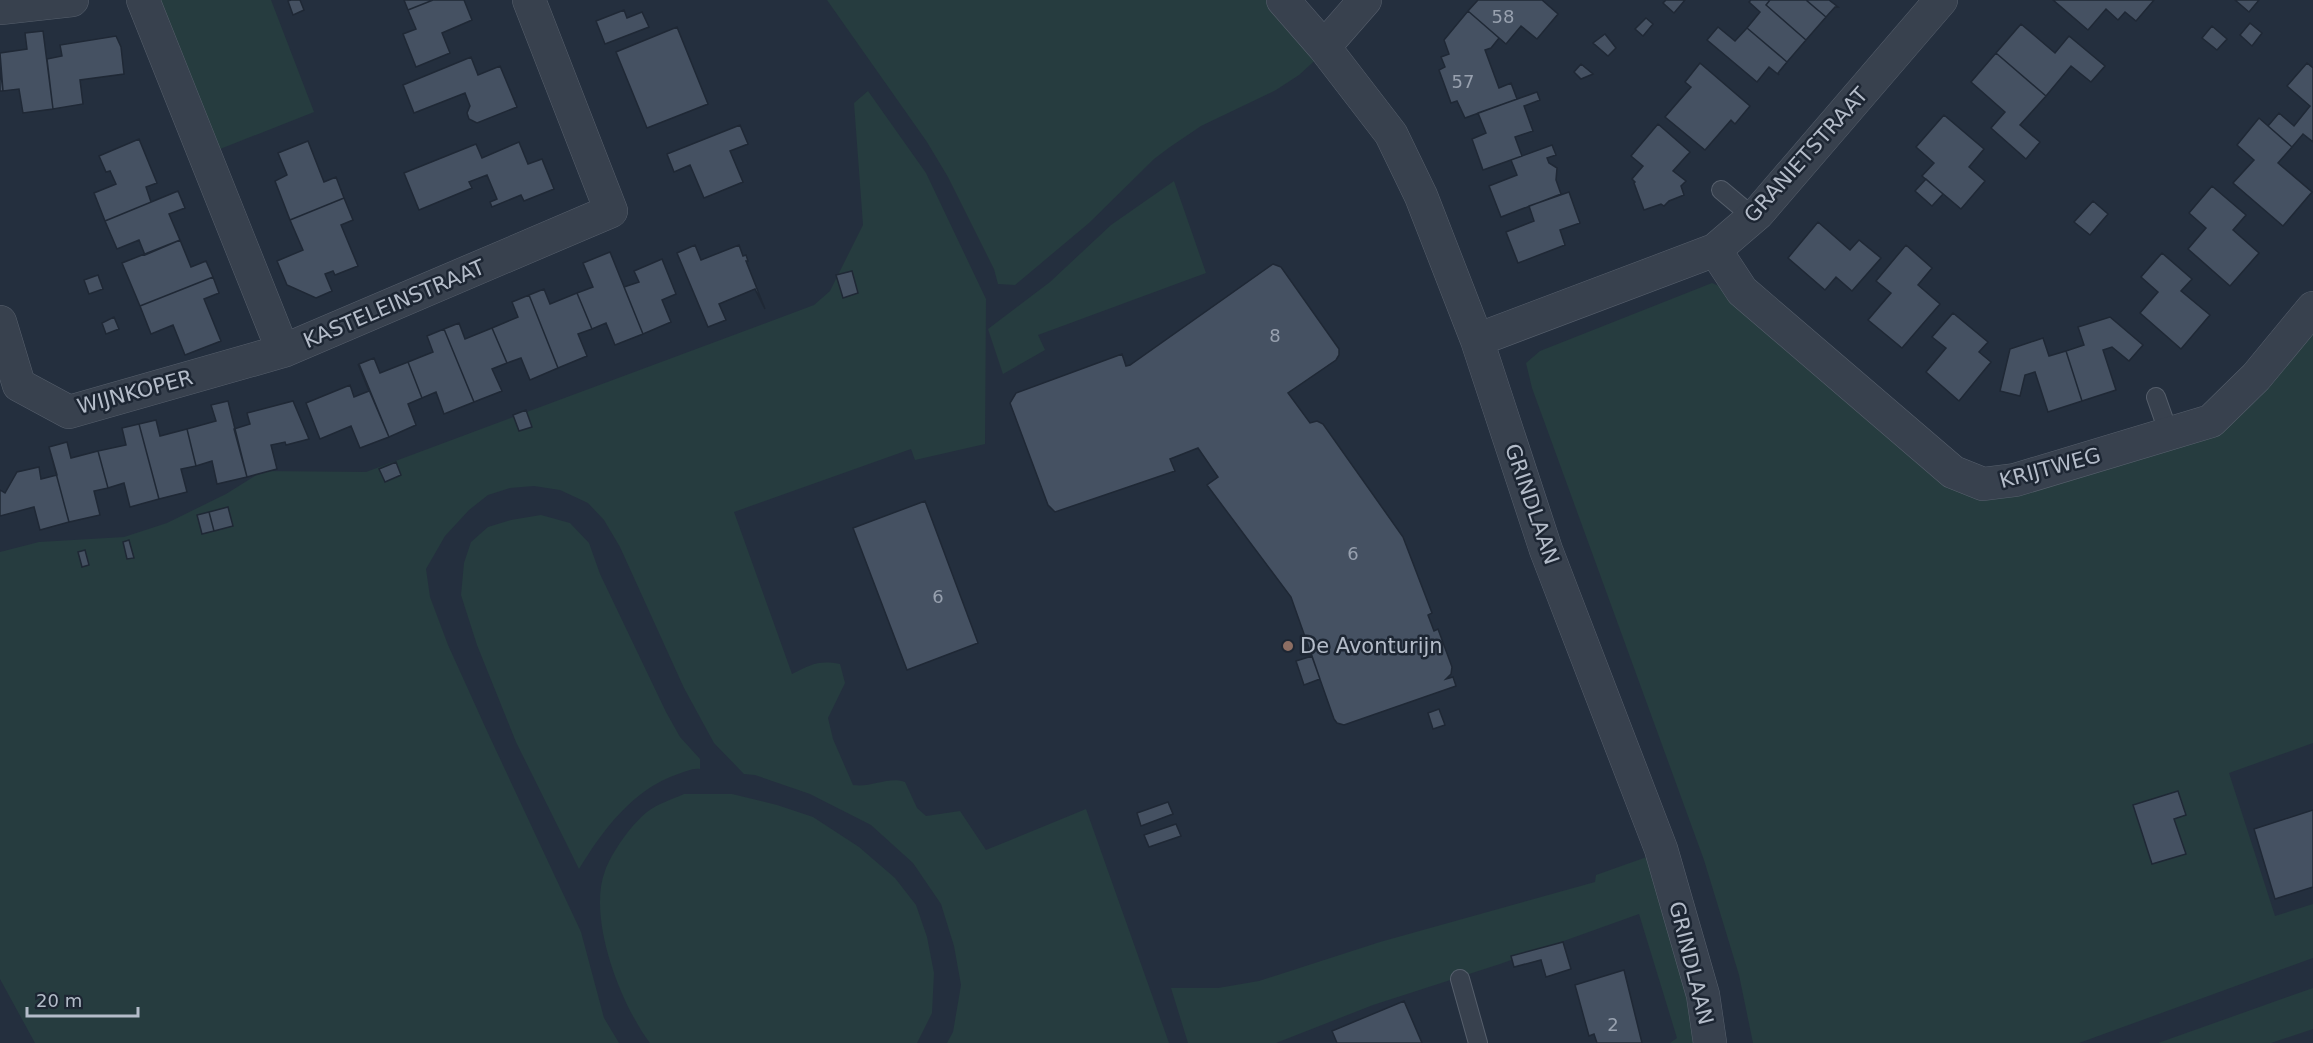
<svg xmlns="http://www.w3.org/2000/svg" width="2313" height="1043" viewBox="0 0 2313 1043" font-family="'DejaVu Sans',sans-serif">
	<style>
		.green { fill: #263c3f }
		.building { fill: #455162; stroke: #1f2835; stroke-width: 1.5 }
		.lines { fill: none; stroke-linecap: round; stroke-linejoin: round }
		.service-casing { stroke: #565f6c; stroke-width: 20 }
		.minor-casing { stroke: #565f6c; stroke-width: 34 }
		.service { stroke: #38414e; stroke-width: 18 }
		.minor { stroke: #38414e; stroke-width: 33 }
		.education-dot { fill: #8d6e63; stroke: #1d2633; stroke-width: 2 }
		.labels { text-anchor: middle; stroke-width: 5; stroke-linejoin: round; paint-order: stroke }
		.number-label { font-size: 18px; fill: #98a1af }
		.street-label { font-size: 21px; fill: #b4bcc9; stroke: #1d2633 }
		.poi-label { font-size: 21px; fill: #b4bcc9; stroke: #1d2633; text-anchor: start }
	</style>
	<rect width="100%" height="100%" fill="#242f3e"/>
	<path class="green" d="M157,0H271L314,112L215,151Z
		M827,0H1278L1323,53L1299,75L1276,90L1201,126L1170,147L1154,159L1089,223L1015,285L998,284L994,269L948,177L927,142Z
		M868,91L926,173L986,299L985,444L915,460L911,449L734,512L792,674C811,665 817,660 840,664L845,683L828,718L833,739L853,785C871,788 889,776 905,782L917,808L926,816L960,811L986,850L1086,809L1169,1043H947L953,1032L961,985L954,946L941,904L913,863L871,825L810,794L755,775L744,774L714,743L684,688L620,547L604,520L588,503L560,490L534,486L510,488L488,495L469,510L445,536L426,569L430,597L448,645L487,731L581,932L604,1018L619,1043H35L0,979V552L39,542L124,537L167,523L226,494L263,471L366,472L814,305L830,291L863,225L854,103Z
		M1174,181L1206,273L1038,335L1045,350L1003,374L988,329L1050,282L1111,225Z
		M1712,283L1735,293L1969,490L2226,424L2260,397L2313,334V743L2229,773L2275,916L2313,904V958L2079,1043H1753L1739,975L1704,860L1532,388L1526,363L1540,351Z
		M541,515L570,523L589,543L600,574L666,712L680,737L700,759V769C692,768 685,772 678,774C632,790 603,830 579,869L516,742L477,645L461,595L464,563L471,542L488,527L511,520Z
		M684,794H732L777,805L813,817L859,847L895,878L916,905L927,937L934,973L932,1013L917,1043H650C621,1005 587,918 605,871C612,852 631,825 647,812C657,804 673,799 684,794Z
		M1658,853L1704,1043H1670L1677,1038L1639,914L1500,964L1373,1005L1276,1043H1188L1171,988H1218L1259,981L1380,942L1595,882L1596,875Z
		M2313,988V1029L2271,1043H2158Z"/>
	<path class="building" d="M291,0H300L304,10L293,15L288,1Z
		M404,0H433L408,10Z
		M433,0H464L472,20L442,33L450,53L416,67L403,34L416,29L408,10Z
		M1478,0H1542L1558,14L1537,39L1521,26L1506,44L1468,11Z
		M1666,0H1685L1674,13L1663,3Z
		M1751,0H1770L1766,5L1806,40L1787,62L1747,28L1760,12L1749,2Z
		M1770,0H1806L1826,17L1806,40L1766,5Z
		M1806,0H1829L1838,7H1835L1826,17Z
		M2053,0H2154L2136,21L2125,12L2118,20L2106,9L2088,30Z
		M2235,0H2259L2249,12Z
		M624,10L627,18L642,12L649,27L605,44L596,21Z
		M1468,11L1499,38L1491,48L1485,50L1499,88L1511,83L1517,99L1465,118L1457,101L1451,103L1439,70L1445,67L1441,57L1449,54L1444,40Z
		M1646,18L1653,24L1643,36L1635,29Z
		M2250,23L2262,33L2252,46L2240,35Z
		M2021,24L2055,53L2069,36L2105,66L2091,82L2071,66L2046,96L1996,53Z
		M2212,26L2227,39L2217,50L2202,38Z
		M677,27L708,104L647,128L616,52Z
		M1718,27L1735,41L1747,28L1787,62L1778,73L1779,75L1769,67L1757,82L1707,40Z
		M43,31L53,109L23,113L19,89L3,91L0,53L27,49L25,33Z
		M1605,34L1616,48L1608,56L1593,43Z
		M116,36L121,47L124,74L80,80L83,104L53,109L47,59L62,56L60,45Z
		M1996,53L2046,96L2020,125L2040,142L2026,159L1991,128L2005,112L1971,82Z
		M471,57L478,75L500,66L517,107L477,123L469,119L467,113L470,106L465,93L414,113L403,85Z
		M1700,63L1750,106L1735,124L1731,120L1705,150L1665,117L1691,87L1685,82Z
		M2307,63L2313,68V142L2303,134L2292,147L2268,126L2279,113L2294,126L2310,106L2287,86Z
		M1581,64L1593,74L1581,79L1574,72Z
		M0,67L3,91H0Z
		M1537,92L1540,100L1524,106L1533,131L1515,137L1522,156L1483,170L1472,139L1486,133L1478,113Z
		M1944,115L1984,149L1969,167L1985,181L1961,209L1922,176L1934,163L1916,147Z
		M2259,118L2292,147L2278,163L2312,192L2283,226L2233,183L2254,160L2237,145Z
		M1658,124L1690,152L1673,171L1686,181L1681,186L1684,195L1669,201L1664,206L1661,204L1644,210L1634,183L1635,182L1632,179L1643,166L1631,156Z
		M740,125L748,144L730,151L743,182L704,198L690,165L674,172L667,154Z
		M139,139L157,183L146,187L151,202L178,191L105,221L94,193L116,184L110,171L106,172L99,156Z
		M308,141L324,182L336,177L344,198L290,220L275,181L287,175L278,153Z
		M519,142L528,164L542,159L554,189L524,201L521,195L492,207L490,202L497,199L487,175L469,182L472,188L419,210L404,173L476,144L482,158Z
		M1552,145L1556,155L1547,158L1549,163L1557,168L1556,180L1561,194L1501,217L1489,186L1517,175L1511,160Z
		M1926,179L1943,194L1932,206L1915,191Z
		M2212,186L2246,215L2233,230L2259,253L2230,286L2188,249L2206,228L2189,213Z
		M178,191L185,208L169,214L180,240L145,255L139,240L117,249L105,221Z
		M1569,192L1580,223L1560,230L1565,245L1518,263L1506,232L1534,221L1529,206Z
		M344,198L353,220L341,225L358,266L335,275L333,271L325,274L332,291L316,298L287,285L277,261L303,250L290,220Z
		M2093,201L2108,214L2090,235L2074,222Z
		M1818,222L1850,250L1859,240L1881,258L1852,291L1836,277L1825,290L1788,258Z
		M180,240L191,267L206,261L213,277L140,306L122,263Z
		M695,245L701,260L739,245L743,256L746,255L748,261H746L765,309L755,289L719,304L726,320L708,327L677,253Z
		M1906,245L1932,268L1918,285L1940,304L1902,348L1868,320L1891,293L1876,281Z
		M610,252L643,334L615,345L606,323L592,329L577,293L593,287L583,263Z
		M2162,253L2192,279L2181,291L2210,315L2181,349L2140,313L2158,292L2141,277Z
		M662,259L676,294L662,300L671,322L643,334L624,287L639,282L634,271Z
		M1273,264L1281,267L1339,349V355L1336,360L1288,393L1310,423L1317,421L1323,424L1403,537L1432,613L1428,615L1434,631L1438,629L1452,667L1451,674L1446,679L1453,677L1456,686L1344,725L1337,723L1334,719L1291,597L1207,485L1218,477L1198,448L1170,459L1175,471L1055,512L1048,505L1010,403L1016,393L1122,354L1126,366L1130,365Z
		M852,271L858,293L843,298L836,275Z
		M98,275L103,289L89,294L84,280Z
		M213,277L219,293L204,299L221,341L185,355L173,325L151,334L140,306Z
		M544,289L550,304L577,293L592,329L578,334L587,356L558,368L529,295Z
		M529,295L558,368L530,380L521,358L507,363L492,328L518,317L512,302Z
		M1953,313L1988,342L1979,352L1991,362L1959,401L1926,372L1946,348L1932,337Z
		M114,317L119,329L106,334L102,323Z
		M2110,317L2143,345L2129,361L2112,347L2103,350L2116,390L2082,401L2066,351L2084,345L2078,327Z
		M459,323L465,339L492,328L507,363L492,369L502,391L474,402L444,329Z
		M444,329L474,402L444,414L436,392L422,398L408,362L433,352L427,336Z
		M2043,338L2049,356L2066,351L2082,401L2048,412L2035,372L2025,375L2020,396L2000,391L2010,349Z
		M374,358L380,373L408,362L422,398L408,404L416,425L389,437L359,364Z
		M358,364L389,437L360,448L351,426L320,439L306,403L350,385L354,397L369,391Z
		M228,401L247,477L217,484L212,461L196,466L187,429L216,421L211,405Z
		M293,401L309,439L286,445L285,442L271,445L277,469L247,477L234,429L250,424L247,413Z
		M526,410L532,427L519,431L513,415Z
		M156,420L160,436L187,429L196,466L181,469L187,492L159,499L139,424Z
		M139,424L159,499L130,507L124,483L108,488L98,451L126,445L122,428Z
		M67,442L71,458L98,451L108,488L94,491L100,515L69,522L49,447Z
		M49,447L69,522L40,530L34,507L0,516V490L5,493L17,472L39,467L41,479L57,475Z
		M396,462L401,475L385,482L379,469Z
		M925,501L978,643L907,670L853,528Z
		M228,507L233,526L214,531L209,512Z
		M209,512L214,531L202,534L197,515Z
		M129,540L134,558L127,559L123,542Z
		M85,550L89,565L82,567L78,552Z
		M1312,656L1320,679L1304,685L1296,661Z
		M1439,709L1445,725L1433,729L1428,713Z
		M2178,791L2186,815L2174,819L2186,854L2152,864L2133,805Z
		M1168,802L1173,814L1141,826L1137,813Z
		M2313,810V887L2275,899L2254,829Z
		M1176,824L1181,836L1149,847L1144,835Z
		M1563,942L1571,969L1546,977L1541,960L1514,967L1511,956Z
		M1624,970L1642,1043H1597L1594,1034L1589,1036L1575,985Z
		M1404,1001L1422,1043H1337L1332,1031Z"/>
	<g class="lines">
		<defs>
			<path id="service" d="M1721,190L1753,217
				M2156,397L2169,434
				M1460,979L1478,1043"/>
			<path id="minor" d="M143,0L283,351L611,211L529,0
				M1283,0L1324,47L1391,134L1421,196L1477,340L1546,550L1661,849L1703,995L1710,1043
				M0,8L72,0
				M1324,47L1365,0
				M1715,250L1742,291L1953,472L1983,484L2015,480L2211,421L2256,377L2313,308
				M0,322L19,385L69,412L283,351
				M1477,340L1715,250L1758,213L1941,0"/>
		</defs>
		<use href="#service" class="service-casing"/>
		<use href="#minor" class="minor-casing"/>
		<use href="#service" class="service"/>
		<use href="#minor" class="minor"/>
	</g>
	<circle class="education-dot" cx="1288" cy="646" r="6"/>
	<g class="labels">
		<g class="number-label">
			<text x="1503" y="23">58</text>
			<text x="1463" y="88">57</text>
			<text x="1275" y="342">8</text>
			<text x="1353" y="560">6</text>
			<text x="938" y="603">6</text>
			<text x="1613" y="1031">2</text>
		</g>
		<g class="street-label">
			<text transform="translate(1806 155) rotate(-48)" y="7">GRANIETSTRAAT</text>
			<text transform="translate(394 304) rotate(-23)" y="7">KASTELEINSTRAAT</text>
			<text transform="translate(135 392) rotate(-15)" y="7">WIJNKOPER</text>
			<text transform="translate(2050 468) rotate(-15)" y="7">KRIJTWEG</text>
			<text transform="translate(1532 504) rotate(71)" y="7">GRINDLAAN</text>
			<text transform="translate(1691 963) rotate(76)" y="7">GRINDLAAN</text>
		</g>
		<g class="poi-label">
			<text x="1300" y="653">De Avonturijn</text>
		</g>
	</g>
	<path d="M27 1007v9h111v-9" fill="none" stroke="#b4bcc9" stroke-width="3"/>
	<text x="36" y="1007" font-size="18" fill="#b4bcc9" stroke="#1d2633" stroke-width="4.5" paint-order="stroke">20 m</text>
</svg>
